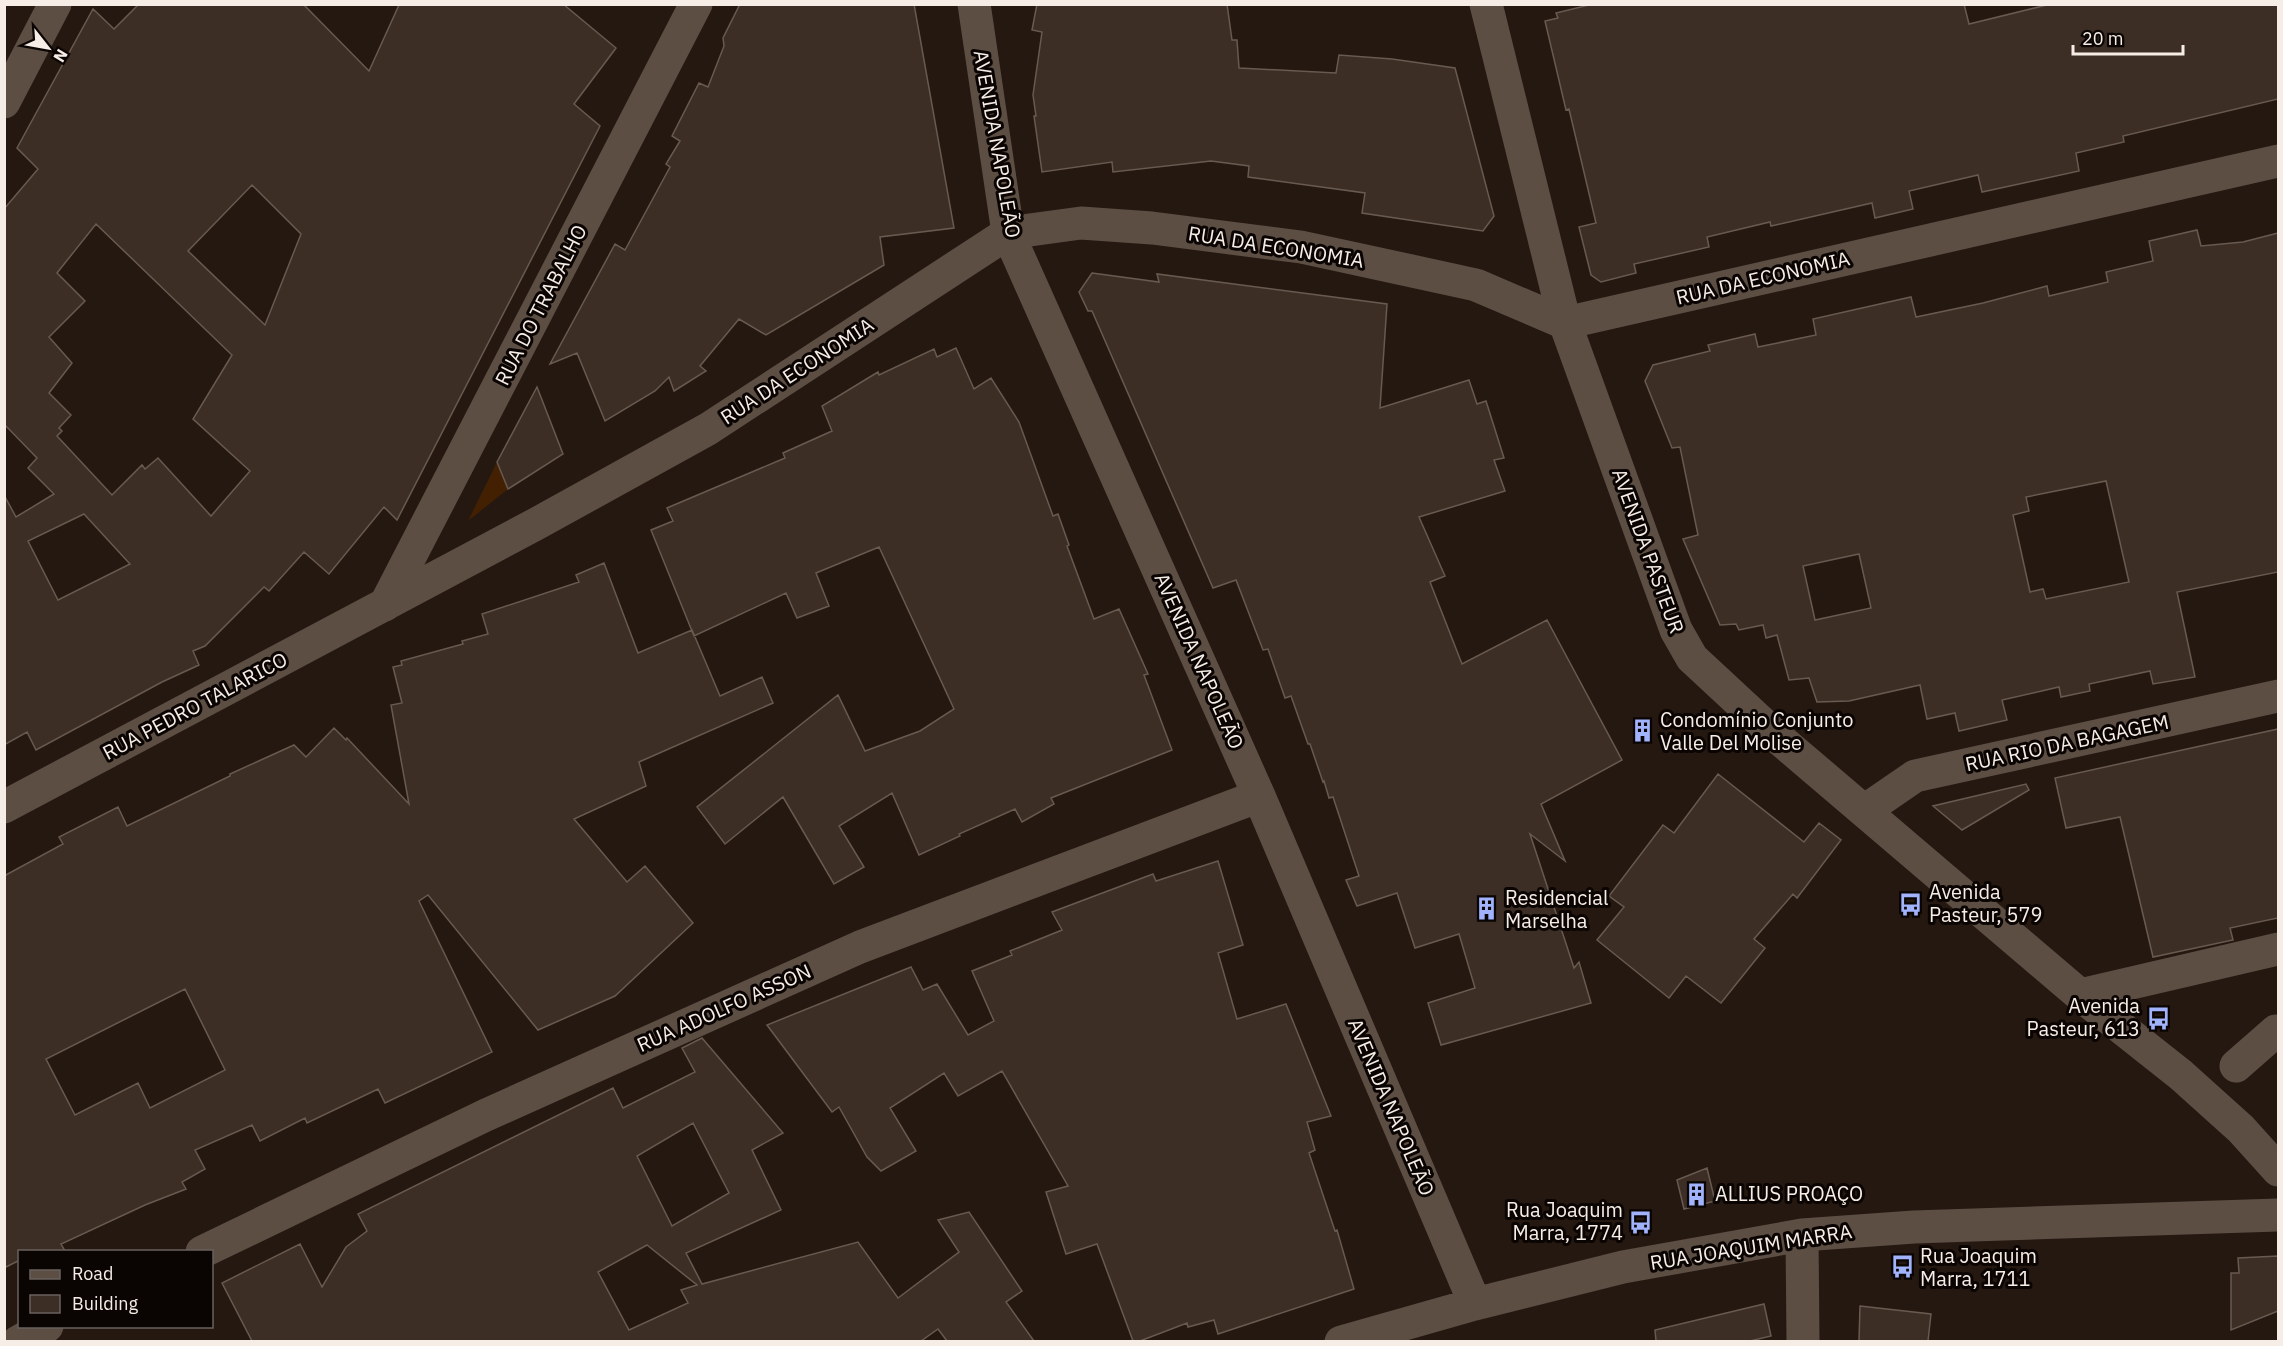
<svg xmlns="http://www.w3.org/2000/svg" width="2283" height="1346" viewBox="0 0 2283 1346" font-family="'IBM Plex Sans',sans-serif">
	<style>
		.green { fill: #432002 }
		.building { fill: #3c2e25; stroke: #695a50; stroke-width: 1.5; fill-rule: evenodd }
		.lines { fill: none; stroke-linecap: round; stroke-linejoin: round }
		.minor { stroke: #5d4e44; stroke-width: 33 }
		.labels { text-anchor: middle; stroke-width: 6; stroke-linejoin: round; paint-order: stroke }
		.street-label { font-size: 20px; fill: #f7ede7; stroke: #0a0503 }
		.poi-label { font-size: 20px; fill: #f7ede7; stroke: #0a0503; text-anchor: start }
	</style>
	<rect width="100%" height="100%" fill="#251810"/>
	<path class="green" d="M497,462L508,489L468,521Z"/>
	<path class="building" d="M139,4H303L369,71L399,5L563,4L616,48L574,104L600,126L397,520L384,507L329,574L304,552L269,591L264,587L205,646L193,651L199,665L162,682L36,750L27,732L4,745V495L16,517L54,494L28,468L37,458L4,424V209L38,169L17,148L93,9L114,29ZM252,185L301,234L265,325L188,251ZM96,224L232,355L193,419L250,471L211,516L158,458L145,469L142,465L112,495L57,436L62,431L59,428L71,415L49,393L72,363L49,337L85,301L57,273ZM84,514L130,564L58,600L28,541Z
		M740,4H914L954,228L880,237L884,265L766,335L739,319L700,366L706,371L674,391L669,377L655,391L605,421L577,353L550,364L615,244L625,250L670,167L666,164L680,141L672,136L699,83L708,87L724,46L723,38Z
		M1037,4H1227L1232,40H1237L1239,68L1336,73L1339,55L1392,59L1455,68L1494,216L1483,231L1362,213L1365,193L1248,177L1249,166L1211,161L1113,172L1112,162L1042,172L1034,116H1036L1033,95L1042,32L1032,30Z
		M1593,4H1964L1969,24L2051,4H2278V99L2123,136L2124,142L2076,153L2079,171L1982,192L1978,175L1909,191L1913,209L1875,218L1872,203L1771,226L1770,222L1707,237L1709,247L1634,264L1636,273L1601,282L1591,275L1579,227L1596,223L1569,109L1566,110L1545,21L1558,18L1556,13Z
		M2197,230L2201,246L2243,242L2278,233V572L2177,592L2195,677L2153,684L2150,671L2089,684L2090,691L2061,697L2059,687L2002,700L2007,720L1959,731L1955,713L1927,719L1920,685L1849,701L1817,702L1809,678L1789,680L1777,635L1766,638L1763,625L1739,630L1736,624L1720,625L1683,539L1698,535L1680,447L1672,448L1645,381L1653,365L1710,351L1708,345L1755,334L1758,347L1816,335L1813,319L1911,297L1916,317L1983,303L2047,286L2049,296L2108,282L2106,272L2153,261L2149,241ZM2106,481L2129,582L2046,599L2043,589L2030,592L2013,515L2029,511L2026,497ZM1859,554L1871,608L1815,620L1803,566Z
		M1092,273L1159,282L1157,274L1387,304L1380,408L1469,380L1477,404L1486,401L1504,458L1494,460L1505,491L1419,517L1445,576L1430,582L1462,664L1547,620L1622,760L1541,804L1565,861L1530,834L1574,968L1579,962L1591,1003L1441,1045L1428,1003L1475,988L1459,934L1415,948L1397,893L1357,906L1346,880L1359,876L1333,797L1329,798L1324,781L1323,782L1310,744H1308L1291,696L1285,698L1268,649L1263,650L1236,580L1213,588L1092,311H1088L1079,292Z
		M956,348L974,389L991,378L1019,422L1053,516L1058,514L1069,545L1067,546L1094,619L1119,609L1148,674L1144,675L1172,750L1051,798L1054,804L1022,822L1015,809L959,834L960,836L919,855L892,793L839,826L864,867L834,884L783,797L725,844L697,807L838,695L865,751L920,731L954,709L879,547L816,573L829,606L797,618L786,593L694,636L651,530L673,521L667,508L785,458L783,453L832,431L822,406L878,372L879,375L934,349L937,357Z
		M537,387L563,454L508,489L497,462Z
		M604,563L638,653L692,630L720,696L762,677L773,703L639,762L646,786L574,819L627,882L645,866L693,923L615,996L538,1030L428,895L419,901L492,1052L385,1103L378,1089L307,1123L305,1118L260,1141L252,1125L195,1150L205,1169L182,1182L186,1189L145,1205L61,1244L65,1251H20V1260L4,1268V876L63,844L59,837L118,807L127,826L230,776V774L294,745L306,757L334,728L346,740L347,738L409,804L391,705L402,703L393,667L402,665L401,661L463,644L462,641L488,634L482,614L579,582L576,575ZM185,989L225,1070L150,1108L138,1083L75,1115L46,1059Z
		M2278,729V918L2230,928L2233,940L2153,957L2120,817L2066,828L2055,778Z
		M1718,774L1804,842L1819,823L1841,840L1797,898L1793,894L1754,939L1765,948L1721,1003L1686,976L1669,998L1597,940L1624,907L1609,896L1663,825L1674,833Z
		M2026,784L2029,790L1962,830L1933,806Z
		M1218,861L1243,945L1218,953L1237,1019L1286,1004L1331,1116L1307,1122L1315,1150L1309,1153L1335,1231L1337,1230L1354,1289L1218,1334L1214,1320L1188,1327L1187,1323L1140,1341H1133L1097,1244L1066,1254L1046,1192L1068,1186L1002,1071L958,1096L944,1073L890,1108L916,1151L881,1171L867,1157L839,1107L832,1112L767,1025L911,967L923,990L937,984L968,1035L994,1021L972,971L1012,955L1010,951L1062,930L1052,912L1153,874L1156,881Z
		M702,1038L783,1133L752,1150L781,1210L686,1253L702,1284L858,1242L898,1298L959,1252L938,1220L969,1212L1022,1291L1006,1302L1034,1341H947L938,1329L921,1341H252L222,1283L300,1244L322,1287L346,1247L367,1231L358,1214L613,1088L623,1108L695,1072L682,1048ZM693,1123L729,1193L672,1226L637,1156ZM647,1245L697,1285L681,1290L688,1303L629,1330L598,1272Z
		M1707,1168L1715,1201L1684,1209L1677,1180Z
		M2278,1256V1311L2231,1330V1273H2239L2238,1258Z
		M1764,1304L1771,1336L1750,1341H1656L1655,1330Z
		M1860,1306L1931,1314L1928,1341H1859Z"/>
	<g class="lines">
		<path class="minor" d="M974,4L1008,233L1259,796L1475,1304
			M1486,4L1565,323L1676,630L1692,658L1776,736L2080,995L2181,1075L2241,1129L2278,1170
			M4,102L55,4
			M385,605L696,4
			M4,807L536,524L708,429L1008,233L1081,223L1152,228L1301,247L1476,285L1565,323L2278,161
			M1864,811L1915,776L2278,696
			M2080,995L2278,949
			M2236,1066L2276,1031L2278,1034
			M1802,1235L1803,1342
			M202,1252L486,1115L860,947L1259,796
			M18,1342L47,1326
			M1341,1342L1475,1304L1623,1267L1802,1235L1914,1227L2278,1215"/>
	</g>
	<defs>
		<symbol id="building-bare" viewBox="-9 -9 18 18"><path d="M-4-6H4V6H1V3H-1V6H-4ZM-2.5-4.3h1.7v1.8h-1.7ZM.8-4.3h1.7v1.8H.8ZM-2.5-1h1.7V.8h-1.7ZM.8-1h1.7V.8H.8Z" fill="#a1b3fd" stroke="#0a0503" stroke-width="2.5" paint-order="stroke"/></symbol>
		<symbol id="bus-bare" viewBox="-9 -9 18 18"><path d="M-5-6H5V4H4V6H2V4H-2V6H-4V4H-5ZM-3.5-4V0h7V-4ZM-3.5 1.2v1.5H-2V1.2ZM2 1.2v1.5H3.5V1.2Z" fill="#a1b3fd" stroke="#0a0503" stroke-width="2.5" paint-order="stroke"/></symbol>
	</defs>
	<g fill-rule="evenodd">
		<use href="#building-bare" x="1626" y="714" width="33" height="33"/>
		<use href="#bus-bare" x="1894" y="888" width="33" height="33"/>
		<use href="#building-bare" x="1470" y="892" width="33" height="33"/>
		<use href="#bus-bare" x="2142" y="1002" width="33" height="33"/>
		<use href="#building-bare" x="1680" y="1178" width="33" height="33"/>
		<use href="#bus-bare" x="1624" y="1206" width="33" height="33"/>
		<use href="#bus-bare" x="1886" y="1250" width="33" height="33"/>
	</g>
	<g class="labels">
		<g class="street-label">
			<text transform="translate(997 144) rotate(80)" y="7">AVENIDA NAPOLEÃO</text>
			<text transform="translate(1276 247) rotate(9)" y="7">RUA DA ECONOMIA</text>
			<text transform="translate(1763 278) rotate(-13)" y="7">RUA DA ECONOMIA</text>
			<text transform="translate(541 305) rotate(-63)" y="7">RUA DO TRABALHO</text>
			<text transform="translate(797 371) rotate(-33)" y="7">RUA DA ECONOMIA</text>
			<text transform="translate(1648 551) rotate(70)" y="7">AVENIDA PASTEUR</text>
			<text transform="translate(1199 661) rotate(66)" y="7">AVENIDA NAPOLEÃO</text>
			<text transform="translate(195 706) rotate(-28)" y="7">RUA PEDRO TALARICO</text>
			<text transform="translate(2067 743) rotate(-12)" y="7">RUA RIO DA BAGAGEM</text>
			<text transform="translate(724 1008) rotate(-24)" y="7">RUA ADOLFO ASSON</text>
			<text transform="translate(1391 1107) rotate(67)" y="7">AVENIDA NAPOLEÃO</text>
			<text transform="translate(1751 1247) rotate(-9)" y="7">RUA JOAQUIM MARRA</text>
		</g>
		<g class="poi-label">
			<text x="1660" y="727">Condomínio Conjunto<tspan x="1660" dy="23">Valle Del Molise</tspan></text>
			<text x="1929" y="899">Avenida<tspan x="1929" dy="23">Pasteur, 579</tspan></text>
			<text x="1505" y="905">Residencial<tspan x="1505" dy="23">Marselha</tspan></text>
			<text x="2140" y="1013" text-anchor="end">Avenida<tspan x="2140" dy="23">Pasteur, 613</tspan></text>
			<text x="1715" y="1201">ALLIUS PROAÇO</text>
			<text x="1623" y="1217" text-anchor="end">Rua Joaquim<tspan x="1623" dy="23">Marra, 1774</tspan></text>
			<text x="1920" y="1263">Rua Joaquim<tspan x="1920" dy="23">Marra, 1711</tspan></text>
		</g>
	</g>
	<rect width="2283" height="1346" fill="none" stroke="#f7ede7" stroke-width="12"/>
	<rect x="18" y="1250" width="195" height="78" fill="#0a0503" stroke="#69625e" stroke-width="1.5"/>
	<rect x="30" y="1270" width="30" height="9" fill="#5d4e44" stroke="#69625e" stroke-width="1.5"/>
	<text x="72" y="1280" font-size="18" fill="#f7ede7">Road</text>
	<rect x="30" y="1295" width="30" height="18" fill="#3c2e25" stroke="#69625e" stroke-width="1.5"/>
	<text x="72" y="1310" font-size="18" fill="#f7ede7">Building</text>
	<g transform="translate(48 48) rotate(121)" stroke="#0a0503" stroke-width="4.5" paint-order="stroke">
	<path d="M0-4.5L10 22L0 15L-10 22Z" fill="#f7ede7"/>
	<text y="-9" font-size="16" font-weight="bold" text-anchor="middle" fill="#f7ede7">N</text>
	</g>
	<path d="M2073 45v9h110v-9" fill="none" stroke="#f7ede7" stroke-width="3"/>
	<text x="2082" y="45" font-size="18" fill="#f7ede7" stroke="#0a0503" stroke-width="4.5" paint-order="stroke">20 m</text>
</svg>
